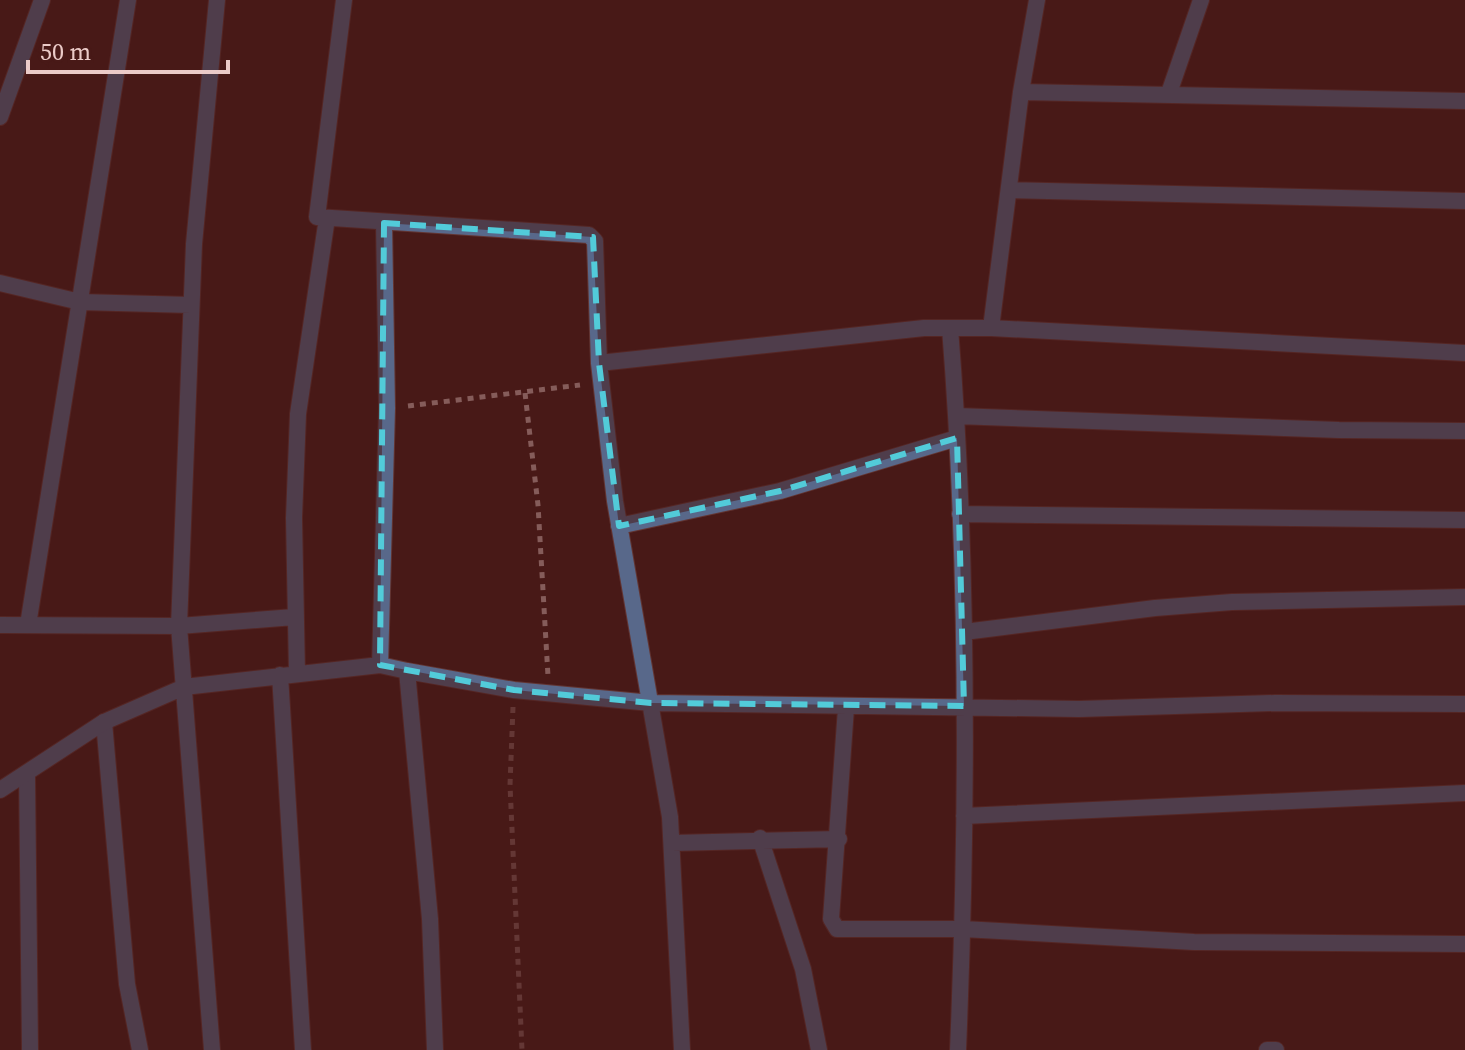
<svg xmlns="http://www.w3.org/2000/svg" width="1465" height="1050" viewBox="0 0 1465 1050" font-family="'Source Serif 4',serif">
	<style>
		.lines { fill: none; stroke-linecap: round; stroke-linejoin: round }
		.pedestrian-casing { stroke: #623533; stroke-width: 18 }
		.minor-casing { stroke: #623533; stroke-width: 18 }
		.path { stroke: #855c5a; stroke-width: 5; stroke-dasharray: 6 6; stroke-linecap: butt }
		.pedestrian { stroke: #58688a; stroke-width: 16 }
		.minor { stroke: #58688a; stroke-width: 16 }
		.marked { fill: none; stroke: #52cbd9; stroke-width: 6; stroke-dasharray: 16 10; stroke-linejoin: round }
	</style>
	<rect width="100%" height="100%" fill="#481917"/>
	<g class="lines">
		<defs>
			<path id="pedestrian" d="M104,722L127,984L140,1050
				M27,774L30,1050"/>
			<path id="minor" d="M344,0L317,217L589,235L595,241L599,363L615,501L670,817L682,1050
				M1021,92L1465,101
				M1169,93L1201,0
				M0,117L42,0
				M1009,190L1465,201
				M384,223L387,408L380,665L407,671L430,919L435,1050
				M0,283L80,302L191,305
				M950,328C969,568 968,809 958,1050
				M991,328L1021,92L1037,0
				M599,363L924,328H991L1465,353
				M957,416L1339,430L1465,431
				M960,514L1465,520
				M619,526L780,491L957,438
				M0,625L179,626L294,617
				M28,625L128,0
				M964,632L1155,608L1232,602L1465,597
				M407,671L514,690L651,703L1079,709L1275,703L1465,704
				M297,673L294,518L298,414L327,218
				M280,675L303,1050
				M846,708L831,919L837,929H963L1194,942L1465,944
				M0,790L104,722L184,687L380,665
				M964,816L1465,793
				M760,838L803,969L819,1050
				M672,843L839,839
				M212,1050L179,626L194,244L217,0
				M1267,1050H1276"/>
		</defs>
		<use href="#pedestrian" class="pedestrian-casing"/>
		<use href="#minor" class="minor-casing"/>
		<path class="path" d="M525,393L538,505L548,676
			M408,406L580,385
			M513,707L510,785L522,1050"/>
		<use href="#pedestrian" class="pedestrian"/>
		<use href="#minor" class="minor"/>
	</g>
	<path d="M0 0H1465V1050H0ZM384,223L593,237L599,363L619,526L780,491L957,438L964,706L651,703L514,690L380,665Z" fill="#481917" fill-opacity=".55" fill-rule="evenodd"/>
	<path class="marked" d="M384,223L593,237L599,363L619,526L780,491L957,438L964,706L651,703L514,690L380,665Z"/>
	<path d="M28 60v12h200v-12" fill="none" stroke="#ebcbc8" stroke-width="4"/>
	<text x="40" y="60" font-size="24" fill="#ebcbc8" stroke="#481917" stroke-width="6" paint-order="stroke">50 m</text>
</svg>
